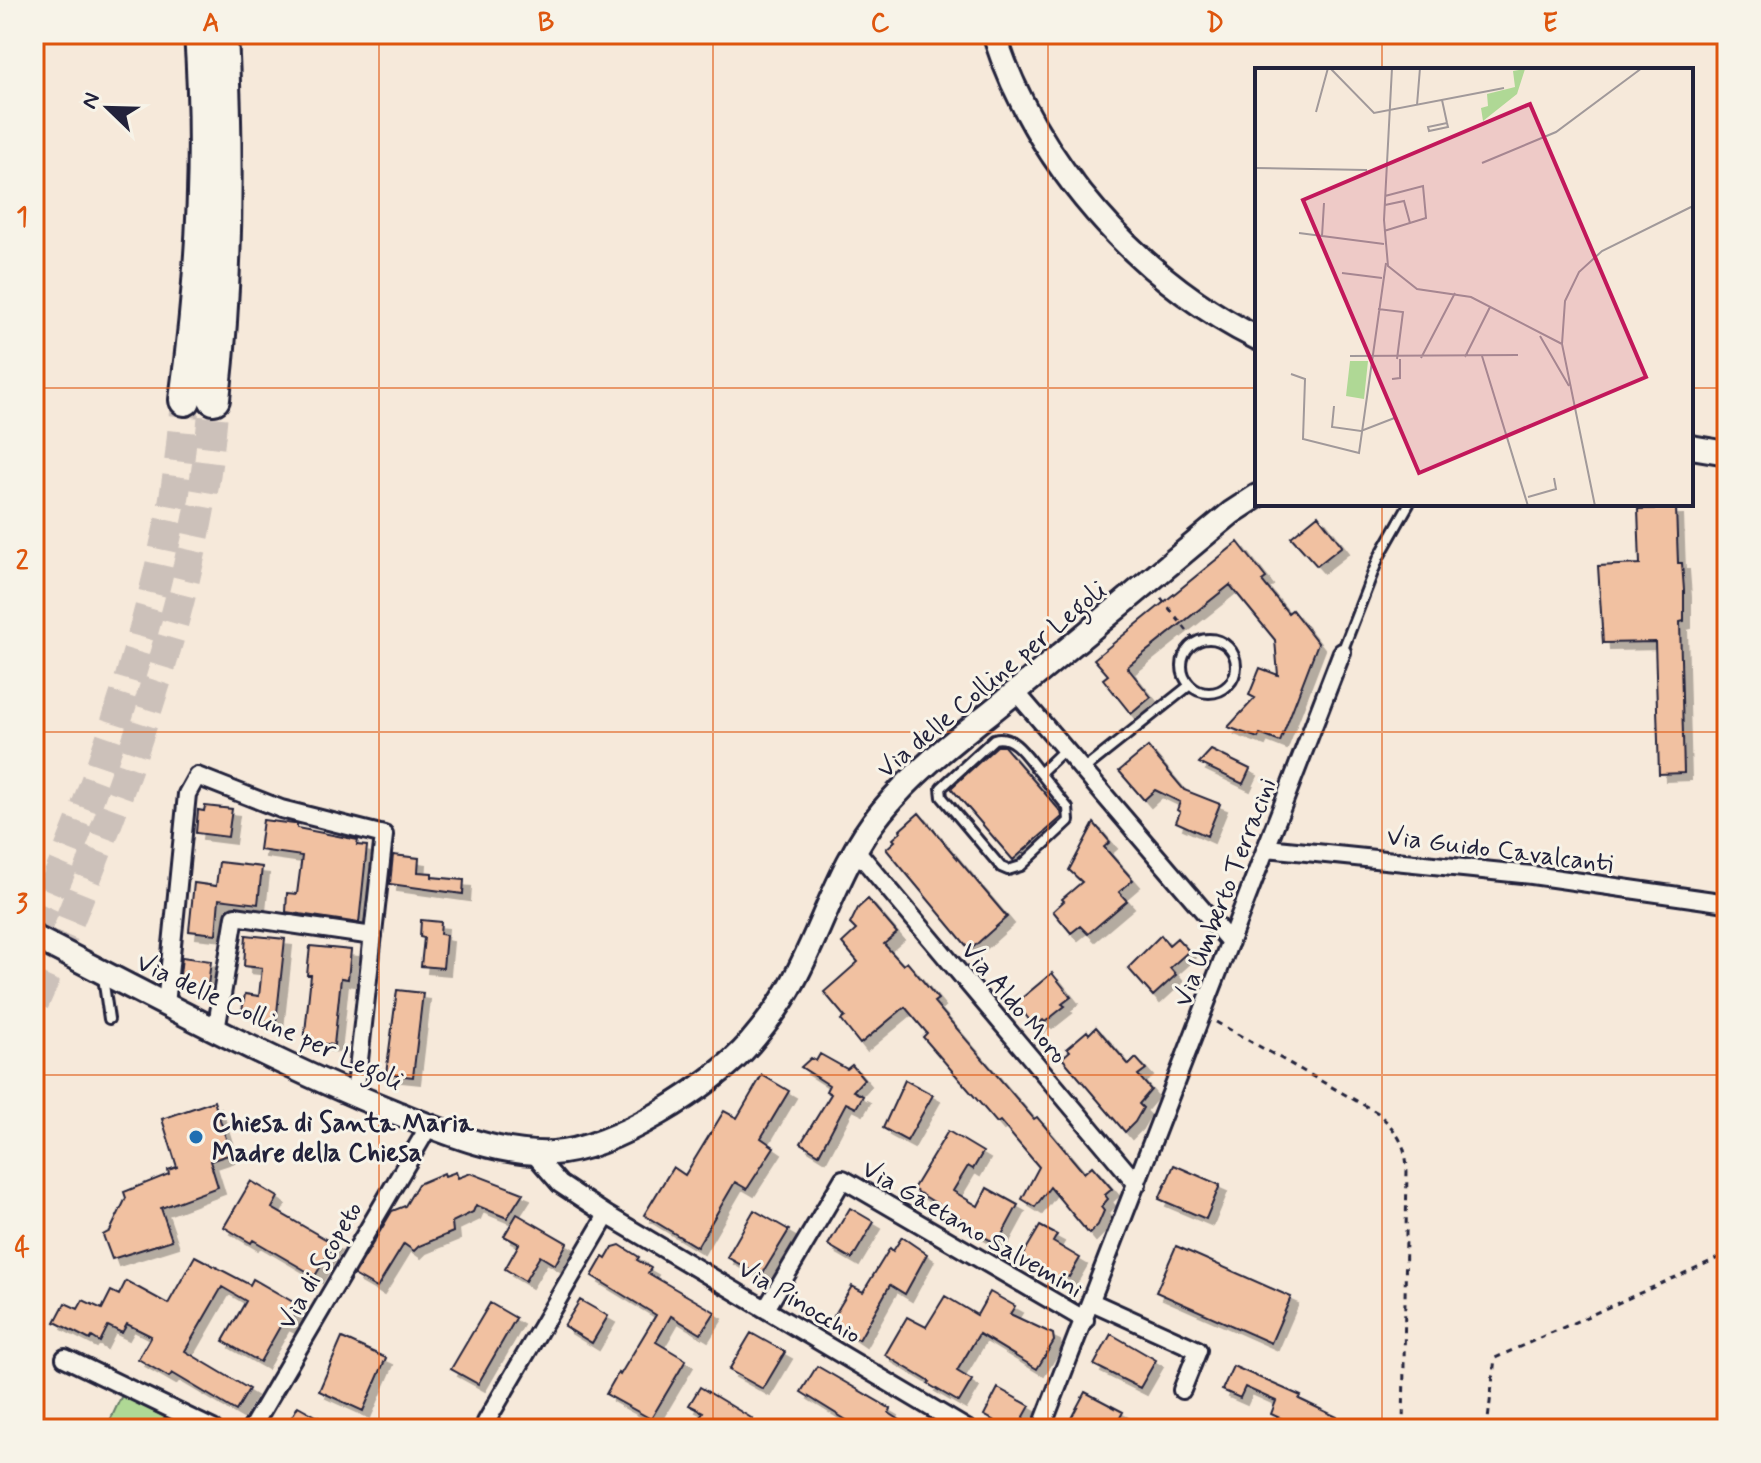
<svg xmlns="http://www.w3.org/2000/svg" width="1761" height="1463" viewBox="0 0 1761 1463" font-family="Mynerve,sans-serif">
	<style>
		.green { fill: #afd895; stroke: #687d68; stroke-width: 2 }
		.building { fill: #f1c1a1; stroke: #22223b; stroke-width: 2; filter: url(#shadow) }
		.lines { fill: none; stroke-linecap: round; stroke-linejoin: round }
		.highway-tunnel { stroke: #ccc1ba; stroke-width: 30; stroke-dasharray: 30 15; stroke-linecap: butt }
		.lane-casing { stroke: #22223b; stroke-width: 14 }
		.street-casing { stroke: #22223b; stroke-width: 22 }
		.secondary-casing { stroke: #22223b; stroke-width: 28 }
		.highway-casing { stroke: #22223b; stroke-width: 36 }
		.path { stroke: #22223b; stroke-width: 3; stroke-dasharray: 6 6; stroke-linecap: butt }
		.lane { stroke: #f7f3e8; stroke-width: 8 }
		.street { stroke: #f7f3e8; stroke-width: 16 }
		.secondary { stroke: #f7f3e8; stroke-width: 22 }
		.highway { stroke: #f7f3e8; stroke-width: 30 }
		.grid { fill: none; stroke: #de560e; stroke-width: 2; stroke-opacity: 0.55 }
		.poi-dot { fill: #1f6fb2; stroke: #f7f3e8; stroke-width: 3 }
		.labels { text-anchor: middle; stroke-width: 6; stroke-linejoin: round; paint-order: stroke }
		.street-label { font-size: 26px; fill: #22223b; stroke: #f7f3e8 }
		.poi-label { font-size: 26px; font-weight: bold; fill: #22223b; stroke: #f7f3e8; text-anchor: start }
		.inset-road { fill: none; stroke: #a1999a; stroke-width: 2 }
		.view { fill: #c2185b; fill-opacity: 0.15; stroke: #c2185b; stroke-width: 4 }
		.inset-edge { fill: none; stroke: #22223b; stroke-width: 4 }
		.neatline { fill: none; stroke: #de560e; stroke-width: 3 }
		.grid-label { font-size: 26px; text-anchor: middle; font-weight: bold; fill: #de560e }
	</style>
	<defs>
		<filter id="shadow"><feDropShadow dx="7" dy="7" stdDeviation="0" flood-color="#0004"/></filter>
	</defs>
	<rect width="100%" height="100%" fill="#f6e9da"/>
	<filter id="ink" filterUnits="userSpaceOnUse"><feTurbulence type="fractalNoise" baseFrequency=".0125" numOctaves="2"/><feDisplacementMap in="SourceGraphic" scale="16" xChannelSelector="R" yChannelSelector="G"/><feConvolveMatrix kernelMatrix="1 2 1 2 8 2 1 2 1" color-interpolation-filters="sRGB"/></filter>
	<g filter="url(#ink)">
		<path class="green" d="M122,1395L188,1429H106Z"/>
		<path class="building" d="M1676,508L1678,563H1682L1684,590V621L1680,622L1684,773L1659,774L1655,642L1603,643L1598,566L1640,564L1638,509Z
			M1318,515L1342,546L1317,566L1291,537Z
			M1238,542L1266,578L1262,581L1288,613L1292,610L1318,643L1280,742L1260,734L1258,738L1228,727L1255,698L1249,695L1260,668L1278,675L1275,640L1230,585L1127,667L1151,697L1131,714L1103,679L1108,675L1094,659Z
			M997,746H1004L1061,812L1062,817L1013,860L951,788Z
			M1148,747L1184,790L1220,804L1207,836L1176,822L1180,812L1177,810L1180,802L1155,790L1144,800L1119,771Z
			M1211,750L1250,769L1243,784L1199,763Z
			M205,806L232,809L228,837L196,833L198,810L204,811Z
			M919,813L1007,917L970,950L886,849L895,841L893,839L901,832L900,830Z
			M263,820L294,824H297V828L358,840L357,845L367,846L359,923L286,912L287,893L297,894L302,856L259,850Z
			M1094,823L1110,842L1104,847L1133,880L1119,892L1127,901L1088,934L1080,926L1071,933L1053,911L1064,901L1062,899L1082,882L1069,870Z
			M393,855L419,858L418,872L432,873V877L464,880L463,894L390,884Z
			M219,862L262,867L258,904L219,899L216,934L189,931L194,883L216,886Z
			M868,899L897,933L884,944L903,965L907,962L938,999L934,1002L1034,1119L1037,1117L1084,1173L1092,1166L1112,1189L1105,1195L1108,1199L1101,1207L1104,1211L1098,1225L1089,1234L1050,1187L1035,1207L1022,1199L1039,1167L1000,1121L997,1123L923,1037L927,1033L905,1007L860,1044L841,1020L845,1017L824,992L858,962L842,943L856,930L850,924L858,908Z
			M421,920L441,922L440,934L446,935L443,968L421,966L424,938L420,937Z
			M246,935L285,939L276,1022L260,1020L242,1011L245,994L259,996L262,968L244,966Z
			M1161,935L1169,945L1177,938L1189,951L1170,968L1176,975L1153,996L1128,968Z
			M310,946L351,950L348,979L341,978L334,1045L304,1042L311,975H307Z
			M182,957L211,961L207,993L192,991L193,986L179,984Z
			M1052,973L1071,997L1062,1004L1065,1006L1045,1022L1043,1020L1035,1027L1016,1003Z
			M397,990L423,993L413,1077L386,1074Z
			M1096,1027L1129,1065L1136,1058L1146,1069L1138,1075L1151,1090L1139,1104L1143,1108L1135,1122L1125,1132L1062,1058L1070,1051L1067,1048L1087,1031L1089,1034Z
			M820,1054L847,1069L852,1065L864,1079L853,1091L863,1096L856,1108L846,1103L819,1154L801,1143L831,1094L826,1091L829,1085L801,1067L811,1058L816,1061Z
			M762,1075L789,1091L761,1138L774,1147L747,1189L735,1182L697,1247L644,1215L673,1167L685,1175L724,1111L737,1118Z
			M905,1080L933,1095L907,1141L883,1128Z
			M214,1101L231,1154L210,1161L218,1187L161,1208L172,1240L112,1259L103,1235L110,1231L126,1198L124,1192L169,1174L168,1170L177,1167L162,1119Z
			M948,1131L983,1152L973,1169L968,1166L953,1191L978,1206L987,1188L1018,1205L997,1244L966,1227L968,1223L913,1189Z
			M1174,1165L1220,1185L1206,1219L1159,1199Z
			M456,1172L458,1178L471,1173L523,1193L507,1218L476,1205L473,1212L452,1222L453,1232L419,1246L414,1251L404,1244L377,1288L354,1275L392,1211L405,1206L418,1184L444,1173L445,1176Z
			M251,1181L278,1197L272,1208L334,1244L315,1276L253,1240L251,1243L224,1227Z
			M850,1208L874,1222L852,1259L828,1245Z
			M754,1210L789,1230L761,1276L727,1257Z
			M517,1214L567,1243L555,1265L540,1256L525,1281L505,1269L519,1244L504,1236Z
			M1040,1226L1057,1235L1053,1242L1080,1258L1069,1277L1062,1274L1059,1279L1021,1258Z
			M902,1237L927,1254L905,1294L890,1285L859,1340L831,1321L852,1286L863,1292L890,1248L893,1251Z
			M620,1245L639,1257L637,1260L651,1268L648,1273L715,1312L701,1334L671,1316L656,1342L686,1360L651,1419L606,1394L618,1373L620,1375L656,1315L592,1276L603,1257L606,1259L613,1247Z
			M1176,1246L1291,1297L1271,1343L1156,1292Z
			M195,1256L250,1285L253,1279L300,1306L288,1326L282,1323L260,1362L223,1341L246,1301L222,1287L185,1351L249,1389L236,1411L172,1373L169,1377L138,1359L151,1336L127,1324L122,1333L108,1326L100,1342L92,1337L90,1340L55,1322L65,1303L78,1309L83,1300L102,1309L111,1291L119,1295L126,1281L168,1304Z
			M990,1292L1015,1306L1010,1314L1053,1334L1054,1341L1037,1369L979,1334L957,1371L972,1380L959,1402L928,1384L930,1382L885,1355L907,1317L926,1327L945,1296L977,1315Z
			M580,1300L608,1316L592,1343L564,1326Z
			M490,1303L516,1318L478,1384L451,1369Z
			M751,1333L785,1352L763,1389L729,1370Z
			M1111,1334L1156,1360L1140,1388L1094,1365Z
			M342,1338L386,1358L363,1411L319,1391Z
			M817,1366L891,1409L889,1413L914,1429H861L801,1392Z
			M1233,1366L1301,1396L1299,1399L1362,1429H1304L1271,1414L1276,1401L1245,1387L1240,1398L1222,1390Z
			M700,1387L753,1419L747,1429H693L703,1412L689,1405Z
			M998,1388L1030,1406L1017,1429H1009L984,1415Z
			M1085,1392L1123,1412L1114,1429H1087L1070,1420Z
			M298,1406L316,1416L339,1429H285Z"/>
		<g class="lines">
			<path class="highway-tunnel" d="M34,933C93,801 145,651 172,509C179,473 182,436 185,400
				M34,1003C69,925 100,846 128,766C170,647 205,525 214,399"/>
			<defs>
				<path id="lane" d="M1182 666a27 27 0 1 1 54 0a27 27 0 1 1-54 0Z
					M1342,652L1379,557L1409,504
					M1083,770L1190,685
					M1040,773L1068,808L1069,821L1021,866L1008,870L1001,867L942,797L941,788L994,739C1014,733 1028,759 1040,773L1065,749
					M103,977L109,1019"/>
				<path id="street" d="M1016,692L1230,942
					M1267,848L1532,875L1727,903
					M856,850L1137,1184
					M166,1005L187,794L197,776L281,809L384,835L355,1096
					M216,1031L235,916L373,936
					M533,1153L560,1184L607,1215L967,1429
					M1092,1302L1198,1350L1182,1390
					M766,1309L843,1179L1085,1320
					M65,1358L213,1429
					M486,1422L607,1215
					M251,1429L429,1126
					M1041,1429L1342,652"/>
				<path id="secondary" d="M994,34C1035,162 1137,278 1257,338
					M1691,447L1727,453
					M34,937C152,997 269,1061 392,1111C442,1131 498,1156 553,1153C612,1150 713,1086 750,1043C767,1023 782,1003 794,980C824,924 841,860 882,811C921,763 971,729 1019,689C1090,631 1160,572 1231,513L1257,496"/>
				<path id="highway" d="M214,399C228,278 228,156 222,34
					M185,400C202,278 209,157 200,34"/>
			</defs>
			<use href="#lane" class="lane-casing"/>
			<use href="#street" class="street-casing"/>
			<use href="#secondary" class="secondary-casing"/>
			<use href="#highway" class="highway-casing"/>
			<path class="path" d="M1161,598L1196,642
				M1216,1022L1378,1113C1396,1131 1406,1143 1407,1169L1403,1429
				M1487,1429L1495,1358L1727,1254"/>
			<use href="#lane" class="lane"/>
			<use href="#street" class="street"/>
			<use href="#secondary" class="secondary"/>
			<use href="#highway" class="highway"/>
		</g>
	</g>
	<path class="grid" d="M379,34V1429M713,34V1429M1048,34V1429M1382,34V70M34,388H1257M1691,388H1727M1382,504V1429M34,732H1727M34,1075H1727"/>
	<circle class="poi-dot" cx="196" cy="1137" r="8"/>
	<g class="labels">
		<g class="street-label">
			<text transform="translate(991 679) rotate(-40)" y="9">Via delle Colline per Legoli</text>
			<text transform="translate(1500 849) rotate(7)" y="9">Via Guido Cavalcanti</text>
			<text transform="translate(1224 892) rotate(-69)" y="9">Via Umberto Terracini</text>
			<text transform="translate(1015 1002) rotate(50)" y="9">Via Aldo Moro</text>
			<text transform="translate(270 1021) rotate(25)" y="9">Via delle Colline per Legoli</text>
			<text transform="translate(973 1228) rotate(30)" y="9">Via Gaetano Salvemini</text>
			<text transform="translate(319 1265) rotate(-60)" y="9">Via di Scopeto</text>
			<text transform="translate(800 1301) rotate(31)" y="9">Via Pinocchio</text>
		</g>
		<g class="poi-label">
			<text x="212" y="1131">Chiesa di Santa Maria<tspan x="212" dy="30">Madre della Chiesa</tspan></text>
		</g>
	</g>
	<g transform="translate(1255 68)">
		<rect width="438" height="438" fill="#f6e9da"/>
		<path d="M270,1L262,26L228,53L226,40L233,38L232,26L260,19L258,3ZM95,293H113L109,331L91,328Z" fill="#afd895"/>
		<path class="inset-road" d="M75,0L119,45L249,20M137,0L129,152L133,198L162,221L216,229L307,276M187,32L192,55L193,59L174,63L173,59L192,55M162,37L165,0M61,44L73,0M227,95L301,64L387,0M0,100L112,102M130,137L149,133L155,155M129,163L171,150L168,118L130,128M44,165L129,176M67,168L69,135M87,205L127,210M123,241L148,244L142,291M285,268L314,318M95,288L263,287M227,288L273,438M210,289L235,239M166,290L200,225M36,306L50,311L48,371L104,385L131,195M137,311L145,310V291M79,338L77,359L106,363L142,349M273,429L301,421L299,410M340,438L307,276L310,233L324,204L347,183L438,138"/>
		<path class="view" d="M275,36L391,309L164,405L48,132Z"/>
		<rect width="438" height="438" class="inset-edge"/>
	</g>
	<rect width="1761" height="1463" fill="none" stroke="#f7f3e8" stroke-width="88"/>
	<g transform="translate(108 108) rotate(293)" stroke="#f7f3e8" stroke-width="6" paint-order="stroke">
	<path d="M0-6L14 30L0 20L-14 30Z" fill="#22223b"/>
	<text y="-12" font-size="22" font-weight="bold" text-anchor="middle" fill="#22223b">N</text>
	</g>
	<rect x="44" y="44" width="1673" height="1375" class="neatline"/>
	<g class="grid-label">
		<text x="211" y="31">A</text>
		<text x="546" y="31">B</text>
		<text x="880" y="31">C</text>
		<text x="1215" y="31">D</text>
		<text x="1550" y="31">E</text>
		<text x="22" y="225">1</text>
		<text x="22" y="569">2</text>
		<text x="22" y="912">3</text>
		<text x="22" y="1256">4</text>
	</g>
</svg>
